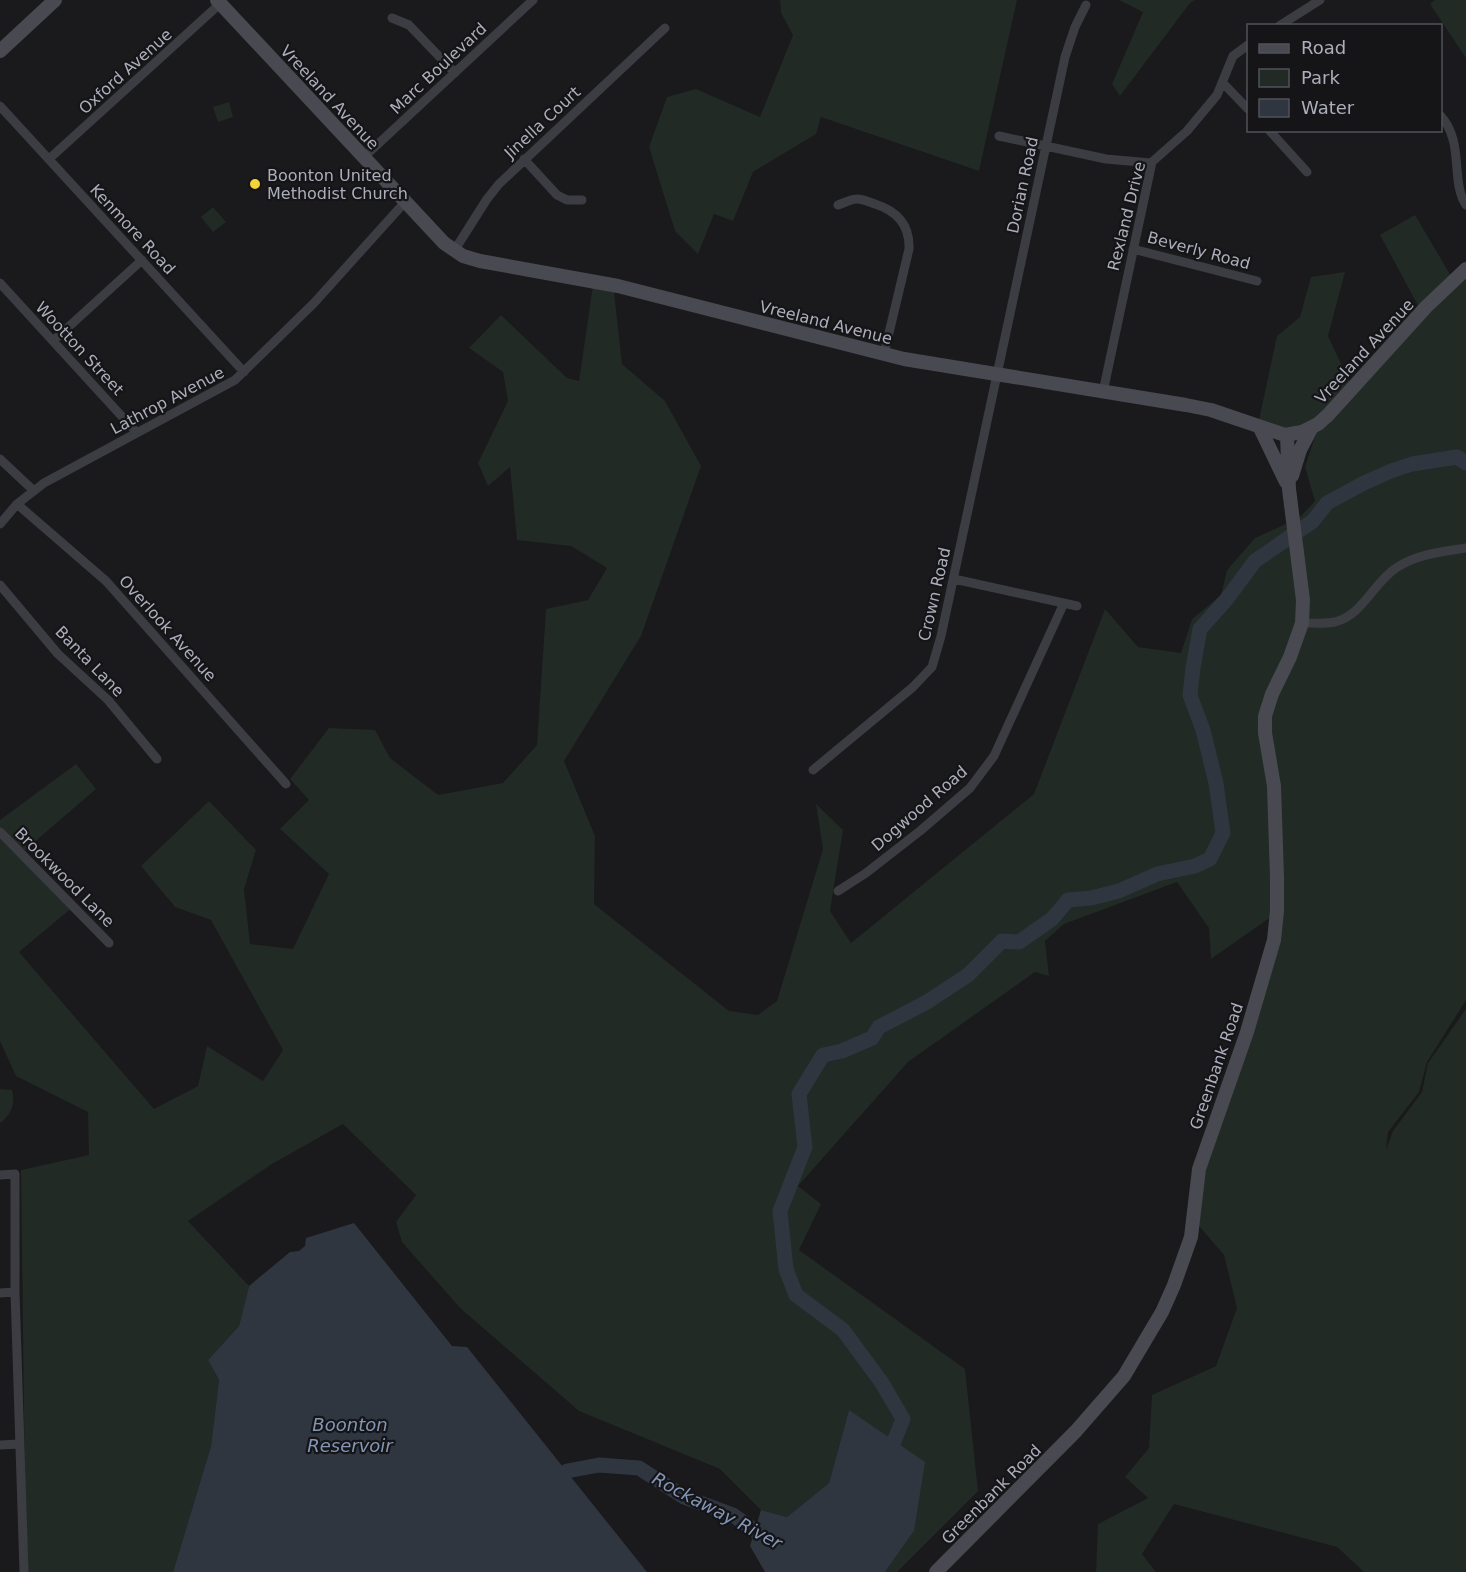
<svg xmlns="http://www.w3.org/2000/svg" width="1466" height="1572" viewBox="0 0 1466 1572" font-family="'DejaVu Sans',sans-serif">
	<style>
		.green { fill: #212a24 }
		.water { fill: #2f3640 }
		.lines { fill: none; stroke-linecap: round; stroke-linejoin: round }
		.river { stroke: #2f3640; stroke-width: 15 }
		.street { stroke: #3c3c43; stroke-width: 9 }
		.secondary { stroke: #484951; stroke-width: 14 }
		.poi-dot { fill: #f3d33a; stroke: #151417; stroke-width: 2 }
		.labels { text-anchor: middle; stroke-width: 4.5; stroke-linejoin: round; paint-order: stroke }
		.street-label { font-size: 16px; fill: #acaebb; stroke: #151417 }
		.poi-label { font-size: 16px; fill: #acaebb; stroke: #151417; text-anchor: start }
		.water-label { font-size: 18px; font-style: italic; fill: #8396b6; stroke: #151417 }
	</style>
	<rect width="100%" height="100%" fill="#1a191c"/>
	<path class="green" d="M780,0H1017L979,171L821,117L816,134L753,172L733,221L714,214L698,254L675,231L649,147L667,97L696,89L760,117L793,35L781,13Z
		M1119,0H1195L1190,3L1120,96L1112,84L1143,12Z
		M1435,0H1466V58L1430,4Z
		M229,102L233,117L218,122L213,107Z
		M213,207L226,222L213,232L201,217Z
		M1415,215L1454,281L1466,271V1000L1427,1062L1419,1092L1388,1132L1386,1150L1393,1131L1422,1092L1428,1063L1466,1009V1572H1364L1337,1547L1174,1504L1142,1554L1156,1572H1096L1098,1524L1148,1498L1125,1477L1149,1448L1152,1395L1216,1366L1237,1308L1224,1255L1193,1219L1196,1183L1281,910L1211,959L1209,928L1177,882L1064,924L1045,941L1049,976L1035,972L908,1062L798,1186L821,1204L799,1250L965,1369L978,1491L897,1572H885L914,1531L849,1410L829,1483L787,1517L761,1510L720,1469L579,1411L460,1308L402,1242L396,1222L416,1195L343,1124L272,1164L188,1221L249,1286L239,1326L208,1360L219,1380L211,1446L173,1572H26L21,1170L89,1155L88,1112L16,1076L0,1041V820L76,764L96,789L24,851L74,906L19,952L154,1109L198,1086L207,1046L263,1081L283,1050L211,920L175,907L141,866L209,801L256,850L244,889L250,944L293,949L329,874L280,829L309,800L290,779L329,728L375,730L390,758L438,795L503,783L537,745L546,609L588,600L607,568L571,546L517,540L510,467L488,486L478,463L508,401L503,372L469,348L501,315L567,378L579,381L594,278L613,283L622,364L665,401L701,466L641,636L564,761L595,836L594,904L729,1011L758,1015L777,1001L823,849L816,804L843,830L830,911L851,943L1034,794L1105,609L1138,647L1181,653L1192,619L1221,595L1227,570L1255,538L1299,518L1315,501L1305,467L1318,428L1257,429L1277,336L1300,317L1311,277L1345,272L1328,336L1353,389L1422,313L1380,235Z
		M0,1089L12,1090C16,1104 11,1115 0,1123Z"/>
	<path class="water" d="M354,1223L452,1346L467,1347L647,1572H173L211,1446L219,1380L208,1360L239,1326L249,1286L290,1252L299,1251L305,1246L306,1238Z
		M849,1410L925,1462L914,1531L885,1572H765L750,1546L761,1510L787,1517L829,1483Z"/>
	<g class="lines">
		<path class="river" d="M887,1459L903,1419L882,1383L843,1330L796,1295L786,1269L780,1211L805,1147L799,1094L823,1055L842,1051L872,1038L879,1027L927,1002L968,975L1002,941L1019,942L1052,919L1068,900L1091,898L1119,891L1157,874L1195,866L1210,859L1223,833L1216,783L1203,730L1190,695L1193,668L1200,629L1226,600L1255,561L1313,521L1327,503L1364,483L1391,471L1412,464L1457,457L1466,463
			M552,1483L567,1471L599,1465L639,1468L684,1497L733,1515L771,1542"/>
		<path class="street" d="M392,18L409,25L455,73
			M1279,26L1320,0
			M1222,82L1248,109
			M0,106L244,372
			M1440,115C1465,142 1450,181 1466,205
			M1269,130L1307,172
			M999,136L1106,159L1151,163
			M364,157L533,0
			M49,159L222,2
			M524,159L557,195L567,200H582
			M838,205C844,203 851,199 857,199C862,199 870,202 875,204C897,211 910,225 909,249L884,354
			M1133,249L1257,281
			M454,251L487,199L499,184L665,28
			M0,283L137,433
			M53,341L142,260
			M1103,392L1152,162L1187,131L1217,95L1233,56L1248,45
			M0,459L33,490
			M17,504L106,581L286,784
			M0,524L17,504L44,483L235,380L314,303L405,202
			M954,579L1077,606
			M0,585L58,654L108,700L157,759
			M1302,623C1313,623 1325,624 1335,622C1363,615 1373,583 1396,568C1417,554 1441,552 1466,548
			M813,770L913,687L932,667L941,636L1065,57L1075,27L1086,5
			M0,832L109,943
			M838,891L866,873L920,831L970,788L994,756L1064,603
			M0,1175L15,1174V1292L24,1572
			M0,1293L15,1292
			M0,1445L19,1444"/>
		<path class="secondary" d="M217,0L444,243L463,256L480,261L618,286L904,359L1186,405L1211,410L1285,435L1302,432L1318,424L1328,415L1426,307L1466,269
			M0,51L55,0
			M1260,428L1286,482
			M1292,476L1300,450L1312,427
			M936,1572L1076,1431L1124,1376L1162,1312L1174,1285L1191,1237L1199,1169L1247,1032L1274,940L1277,911V877L1274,786L1265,733V716L1272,694L1290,657L1302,623L1303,600L1289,489L1287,435"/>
	</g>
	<circle class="poi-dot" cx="255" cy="184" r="6"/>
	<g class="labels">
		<g class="street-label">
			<text transform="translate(438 68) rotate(-43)" y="6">Marc Boulevard</text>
			<text transform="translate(125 71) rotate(-42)" y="6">Oxford Avenue</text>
			<text transform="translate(330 97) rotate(47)" y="6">Vreeland Avenue</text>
			<text transform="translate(542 122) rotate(-43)" y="6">Jinella Court</text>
			<text transform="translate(1022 185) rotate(-78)" y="6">Dorian Road</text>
			<text transform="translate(1126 216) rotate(-76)" y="6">Rexland Drive</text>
			<text transform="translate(133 229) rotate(47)" y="6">Kenmore Road</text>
			<text transform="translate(1199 250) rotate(15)" y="6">Beverly Road</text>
			<text transform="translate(826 322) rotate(14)" y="6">Vreeland Avenue</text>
			<text transform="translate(80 348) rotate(47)" y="6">Wootton Street</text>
			<text transform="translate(1364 351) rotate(-47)" y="6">Vreeland Avenue</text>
			<text transform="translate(167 400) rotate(-28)" y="6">Lathrop Avenue</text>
			<text transform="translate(934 594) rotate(-77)" y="6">Crown Road</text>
			<text transform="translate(168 628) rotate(48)" y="6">Overlook Avenue</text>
			<text transform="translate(90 661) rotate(46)" y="6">Banta Lane</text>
			<text transform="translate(919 808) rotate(-41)" y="6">Dogwood Road</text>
			<text transform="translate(65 877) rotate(45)" y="6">Brookwood Lane</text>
			<text transform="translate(1216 1066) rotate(-71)" y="6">Greenbank Road</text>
			<text transform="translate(991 1494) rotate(-45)" y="6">Greenbank Road</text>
		</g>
		<g class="poi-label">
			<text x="267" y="181">Boonton United<tspan x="267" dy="18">Methodist Church</tspan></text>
		</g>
		<g class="water-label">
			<text x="350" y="1431">Boonton<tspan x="350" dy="21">Reservoir</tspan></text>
			<text transform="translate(717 1511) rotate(28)" y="6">Rockaway River</text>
		</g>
	</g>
	<rect x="1247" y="24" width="195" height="108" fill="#151417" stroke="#515259" stroke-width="1.5"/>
	<rect x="1259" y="44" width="30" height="9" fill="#484951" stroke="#515259" stroke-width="1.5"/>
	<text x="1301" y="54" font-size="18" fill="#acaebb">Road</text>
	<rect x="1259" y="69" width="30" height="18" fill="#212a24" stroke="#515259" stroke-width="1.5"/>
	<text x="1301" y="84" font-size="18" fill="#acaebb">Park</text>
	<rect x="1259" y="99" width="30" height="18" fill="#2f3640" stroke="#515259" stroke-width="1.5"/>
	<text x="1301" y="114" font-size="18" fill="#acaebb">Water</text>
</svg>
